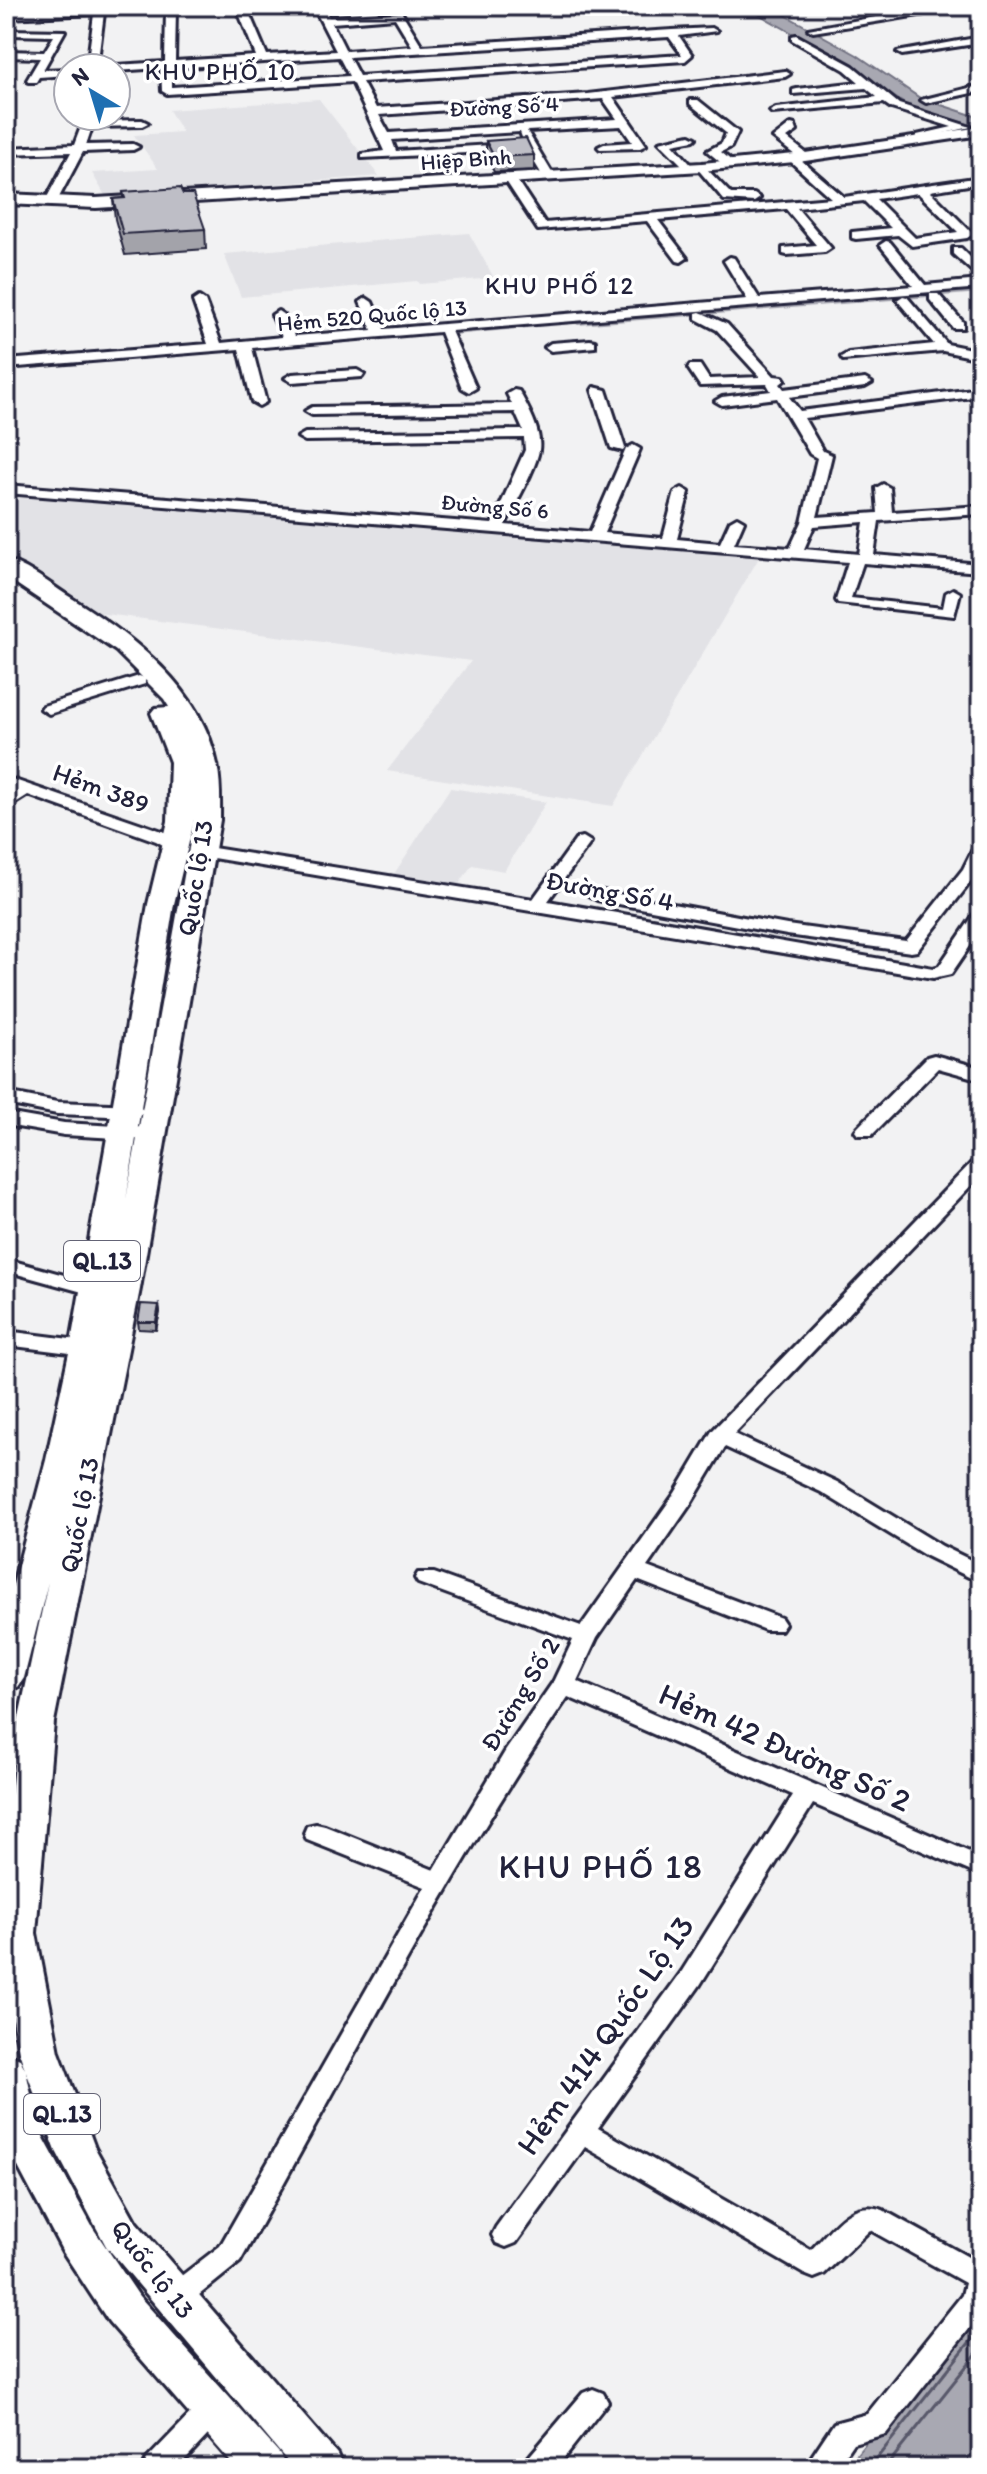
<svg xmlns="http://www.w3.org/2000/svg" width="987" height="2474" viewBox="0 0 987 2474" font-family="Itim,sans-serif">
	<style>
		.built { fill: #e2e2e6 }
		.water { fill: #a8a8b2; stroke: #727282; stroke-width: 2 }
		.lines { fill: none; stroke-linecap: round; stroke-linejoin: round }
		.shore { stroke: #58586b; stroke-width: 3 }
		.canal { fill: #a8a8b2; fill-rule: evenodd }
		.minor-casing { stroke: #22223b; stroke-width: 6 }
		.major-casing { stroke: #22223b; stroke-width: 6 }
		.highway-casing { stroke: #22223b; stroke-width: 6 }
		.minor { fill: #fff; fill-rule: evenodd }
		.major { fill: #fff; fill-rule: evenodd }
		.highway { fill: #fff; fill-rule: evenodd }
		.wall { fill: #a3a3aa; stroke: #22223b; stroke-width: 2 }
		.shaded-wall { fill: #85858b; stroke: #22223b; stroke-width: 2 }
		.building { fill: #bebec6; stroke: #22223b; stroke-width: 2 }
		.labels { text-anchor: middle; stroke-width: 7; stroke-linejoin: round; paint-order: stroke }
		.far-street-label { font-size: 22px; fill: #22223b; stroke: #fff }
		.far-neighbourhood-label { font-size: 24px; letter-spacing: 2px; fill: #22223b; stroke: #fff }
		.shield { fill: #fff; stroke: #646476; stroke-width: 2 }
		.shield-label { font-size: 24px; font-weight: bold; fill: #22223b }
		.street-label { font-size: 26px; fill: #22223b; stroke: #fff }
		.near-street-label { font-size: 32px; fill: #22223b; stroke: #fff }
		.near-neighbourhood-label { font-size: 34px; letter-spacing: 2px; fill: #22223b; stroke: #fff }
	</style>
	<rect width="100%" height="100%" fill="#f2f2f3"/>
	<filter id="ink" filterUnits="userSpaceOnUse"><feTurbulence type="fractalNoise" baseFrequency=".0125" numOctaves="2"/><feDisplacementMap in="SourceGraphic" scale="16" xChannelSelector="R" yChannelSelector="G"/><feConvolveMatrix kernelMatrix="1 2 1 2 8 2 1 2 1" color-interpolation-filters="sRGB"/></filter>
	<g filter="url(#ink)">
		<path class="built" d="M319,99L379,176L106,197L92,173L158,169L134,135L182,132L169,110Z
			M469,233L494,278L419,284L417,281L241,297L224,254Z
			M6,497L101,502L760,556L613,806L387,771L471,661L89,612L6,559Z
			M450,788L546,802L504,871L472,865L457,887L394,874Z"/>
		<path class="water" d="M744,6H769L857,55L920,98L981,118V131L974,126L906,105L846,63Z
			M981,2298V2447L971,2468H846Z"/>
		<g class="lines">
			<path class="shore" d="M869,2468L981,2328
				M885,2468L981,2348"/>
			<path class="canal" d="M981,285V293L578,325L572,321L578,317Z
				M522,321L528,325L527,328L443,336L437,332L443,328Z"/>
			<defs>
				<path id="minor" d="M121,6H186L176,9L175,61L256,56L236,6H246L267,55L336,51L313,6H323L329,17L402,13L422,46L672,30L712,28L717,31L679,36L692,55L685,61L362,82L376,108L588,94L785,71L790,74L785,77L613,97L646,145L640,148L600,149L598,147L604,144L632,142L621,126L527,131L554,176L548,179L544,178L527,150L362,158V154L384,151L352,82L167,94L162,91L161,68L116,71V68H111L116,65L165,62L166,10L104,13L97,68H87L94,14L6,18V12ZM395,18L412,46L346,51L332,23ZM669,37L682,55L359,76L349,57ZM339,57L349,76L172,87V68ZM603,99L617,119L389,133L379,115ZM520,132L524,143L396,151L392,140Z
					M921,9L925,10V14L813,32L808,29Z
					M6,30L65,31L43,70L68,69V75L39,77L36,82H28L27,80L40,58L6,57V51L44,52L54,36L9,35Z
					M796,35L853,66L899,104L971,127L917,139V135L952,127L891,108L884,103L772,113L770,111L776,108L877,97L866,88L793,94V90L797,89L859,82L845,70L792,40V36Z
					M981,37V43L902,55L897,52Z
					M981,85V91L926,103L921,100Z
					M690,100H698L738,132L731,147L721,152L733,162V166H725L707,151L722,143L726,133L690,104Z
					M88,121L142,120L148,123L142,126L92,127L86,145L133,144L139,147L133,150L83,152L56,203L46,205L44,203L71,152L6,154V148L74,145L82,124Z
					M791,124L795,125L797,131L787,138L811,157L801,160L844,197L981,177V183L930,191L973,234L967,238L912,246L898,235L856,239L852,238V232L891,228L864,201L797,208L831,248L825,252L787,255L783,254V248L816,245L786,209L658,220L687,258L681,262L677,261L647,221L538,230L504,178L514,176L545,223L831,198L789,160V156L795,155L773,138ZM918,193L958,232L915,238L876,199Z
					M690,135L696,138L694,140L673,144L694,168L688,171L659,142Z
					M702,164L731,194H754L760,198L754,202L724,200L696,167Z
					M886,241L890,242L925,285L981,280V288L451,331L476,388L469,392L462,388L440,332L252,348L266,402L259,406L252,402L239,349L6,368V360L208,344L193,301L199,297L205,301L221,343L282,337L272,315L278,311L284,315L295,336L372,330L360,302L366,298L372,302L384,329L747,299L724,261L730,257L734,258L759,298L913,286L880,245Z
					M953,248H961L981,268V279L953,254Z
					M930,294H938L963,322V328H953L930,300Z
					M903,296L907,297L947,344L981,351V359L943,351L843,360L841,357L848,353L934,344L897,300Z
					M700,312L727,324L774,376L783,377L785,380L780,384L784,389L865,379L872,383L865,387L789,397L800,411L981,388V396L804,418L823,451L832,455L817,517L878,513L876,488L883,484L890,488L892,512L981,506V514L879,521L874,555L981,564V572L863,563L851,598L943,608L946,593L953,589L960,593L954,616L838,603L836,600L848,562L6,493V485L492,524L525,450L524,438L305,441L298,437L305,433L523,430L515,412L312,415L305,411L312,407L512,404L507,394L514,390L519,391C527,406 542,431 539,450C536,469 514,506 505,525L590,532L626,449L633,445L640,449L604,533L663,538L675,492L682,488L689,492L677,539L720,543L730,521L737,517L744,521L734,544L790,548L802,522L817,458L810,454L777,398L722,405L715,401L722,397L771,391L767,384L700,386L688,368L690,365H700L709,379L760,377L717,330L696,319V313ZM864,522L859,554L804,549L814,526Z
					M590,340L595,341V347L551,351L545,347L551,343Z
					M357,370L364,374L362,377L292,382L285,378L292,374Z
					M594,387L606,390L625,448L623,451L611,448L592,390Z
					M139,676L145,678V684L49,714L41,709L43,706Z
					M6,777L168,833L184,845L182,849H170L156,841L28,795L6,809V796L14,790L6,788Z
					M583,837L591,842L548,901L933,968L939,966L975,913L981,912V930L951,974L933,978L201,856L193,851L201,846L533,899L577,838Z
					M981,844L980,870L917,951L911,952L787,935L597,900L588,895L597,890L787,925L906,941L963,869L975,845Z
					M934,1055L981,1068V1080L938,1068L872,1135H858L855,1131L858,1127L927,1057Z
					M6,1092L57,1102L136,1105L145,1111L136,1117L57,1114L6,1104Z
					M6,1113L64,1123L151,1128L161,1134L151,1140L64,1135L6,1125Z
					M981,1158V1175L734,1434L837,1482L942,1546L981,1565V1583L926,1556L821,1492L725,1447L692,1502L647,1567L781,1618L785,1624L781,1630H765L637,1580L597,1638L577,1681L981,1857V1876L813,1804L700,1985L598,2128L811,2250C832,2229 850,2198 883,2210L981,2264V2314L886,2434L853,2443L836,2468H804L834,2423L867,2414L962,2295L965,2283L870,2230L824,2274L814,2278L804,2274L585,2147L516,2243L506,2247L496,2243L492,2235L496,2227L682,1971L793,1795L568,1697C446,1876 346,2073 240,2262L183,2308L173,2311L163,2308L159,2299L163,2290L220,2246L425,1887L307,1840L304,1833L307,1826L316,1824L325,1826L434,1870L506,1750L553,1682L573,1640L418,1583L415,1578L418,1573H434L581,1626L675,1493L712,1431L974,1160Z
					M6,1259L104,1286L107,1290L97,1296L6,1271Z
					M6,1331L86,1341L96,1348L86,1355L6,1345Z
					M593,2389L603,2393L608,2402L556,2468H523L527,2459L583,2393Z
					M213,2397L223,2401L228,2410L223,2419L177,2468H143L147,2459L203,2401Z"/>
				<path id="major" d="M981,127V135L805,161L702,171L96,208L6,204V194L96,198L702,163L805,153Z"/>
				<path id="highway" d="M6,560C28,566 51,585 70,597C132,636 202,688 217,764C221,783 220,802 220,820L140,1289L54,1722L36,1933L59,2052L95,2148L136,2222L337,2454L343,2468H293L106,2246L56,2151L26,2071L38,2127L93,2228L139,2296L280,2454L286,2468H236L109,2322L63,2252L6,2144V2054L20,2059L25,2069L19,2052L6,1979V1848L18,1722L48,1582L24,1678L18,1687L6,1690V1611L46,1460L70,1348L148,904L168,821L170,762L151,713L155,708L169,707L164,699L116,651L6,577ZM194,772V820L126,1200L174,904L194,821Z"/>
			</defs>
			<use href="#minor" class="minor-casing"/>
			<use href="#major" class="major-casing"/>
			<use href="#highway" class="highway-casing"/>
			<use href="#minor" class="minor"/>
			<use href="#major" class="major"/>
			<use href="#highway" class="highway"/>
		</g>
		<path class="wall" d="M486,141L534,155V170L494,172L486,156Z
			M123,192L183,194L205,229L206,249L125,255L115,219L113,199L123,198Z
			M159,1305L160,1312L156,1330L139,1329L138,1322Z"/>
		<path class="shaded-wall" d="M159,1305L160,1312L156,1330V1322Z"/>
		<path class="building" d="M526,138L534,155L494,157L486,141Z
			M180,188L183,194H193L205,229L123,234L113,199L125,198L123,192Z
			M141,1304L159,1305L156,1322H138Z"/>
	</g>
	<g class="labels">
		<g class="far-street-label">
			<text transform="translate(504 106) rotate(-3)" y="8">Đường Số 4</text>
			<text transform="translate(466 159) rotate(-4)" y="8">Hiệp Bình</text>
			<text transform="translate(372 315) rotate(-5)" y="8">Hẻm 520 Quốc lộ 13</text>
			<text transform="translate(495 506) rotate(5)" y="8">Đường Số 6</text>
		</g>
		<g class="far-neighbourhood-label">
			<text x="221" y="80">KHU PHỐ 10</text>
			<text x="560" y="294">KHU PHỐ 12</text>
		</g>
		<g class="shield">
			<rect x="64" y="1241" width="76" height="40" rx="6"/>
			<rect x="24" y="2094" width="76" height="40" rx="6"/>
		</g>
		<g class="shield-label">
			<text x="102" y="1269">QL.13</text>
			<text x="62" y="2122">QL.13</text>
		</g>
		<g class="street-label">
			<text transform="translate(101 788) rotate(20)" y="9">Hẻm 389</text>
			<text transform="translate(195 878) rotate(-81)" y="9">Quốc lộ 13</text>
			<text transform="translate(610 891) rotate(10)" y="9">Đường Số 4</text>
			<text transform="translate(79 1515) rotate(-79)" y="9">Quốc lộ 13</text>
			<text transform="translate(520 1694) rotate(-59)" y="9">Đường Số 2</text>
			<text transform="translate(153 2269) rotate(52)" y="9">Quốc lộ 13</text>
		</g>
		<g class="near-street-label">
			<text transform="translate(785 1747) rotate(24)" y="11">Hẻm 42 Đường Số 2</text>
			<text transform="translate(605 2035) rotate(-55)" y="11">Hẻm 414 Quốc Lộ 13</text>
		</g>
		<g class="near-neighbourhood-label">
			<text x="601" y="1878">KHU PHỐ 18</text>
		</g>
	</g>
	<rect width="987" height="2474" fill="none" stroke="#fff" stroke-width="32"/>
	<rect x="16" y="16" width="955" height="2442" fill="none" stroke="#22223b" stroke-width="3" filter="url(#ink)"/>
	<g transform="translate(92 92) rotate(322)"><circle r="38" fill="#ffffff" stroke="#a7a7b1" stroke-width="2"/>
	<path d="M0-6L14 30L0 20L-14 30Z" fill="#1f6fb2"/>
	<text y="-12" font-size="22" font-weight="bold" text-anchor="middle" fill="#22223b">N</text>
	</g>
</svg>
